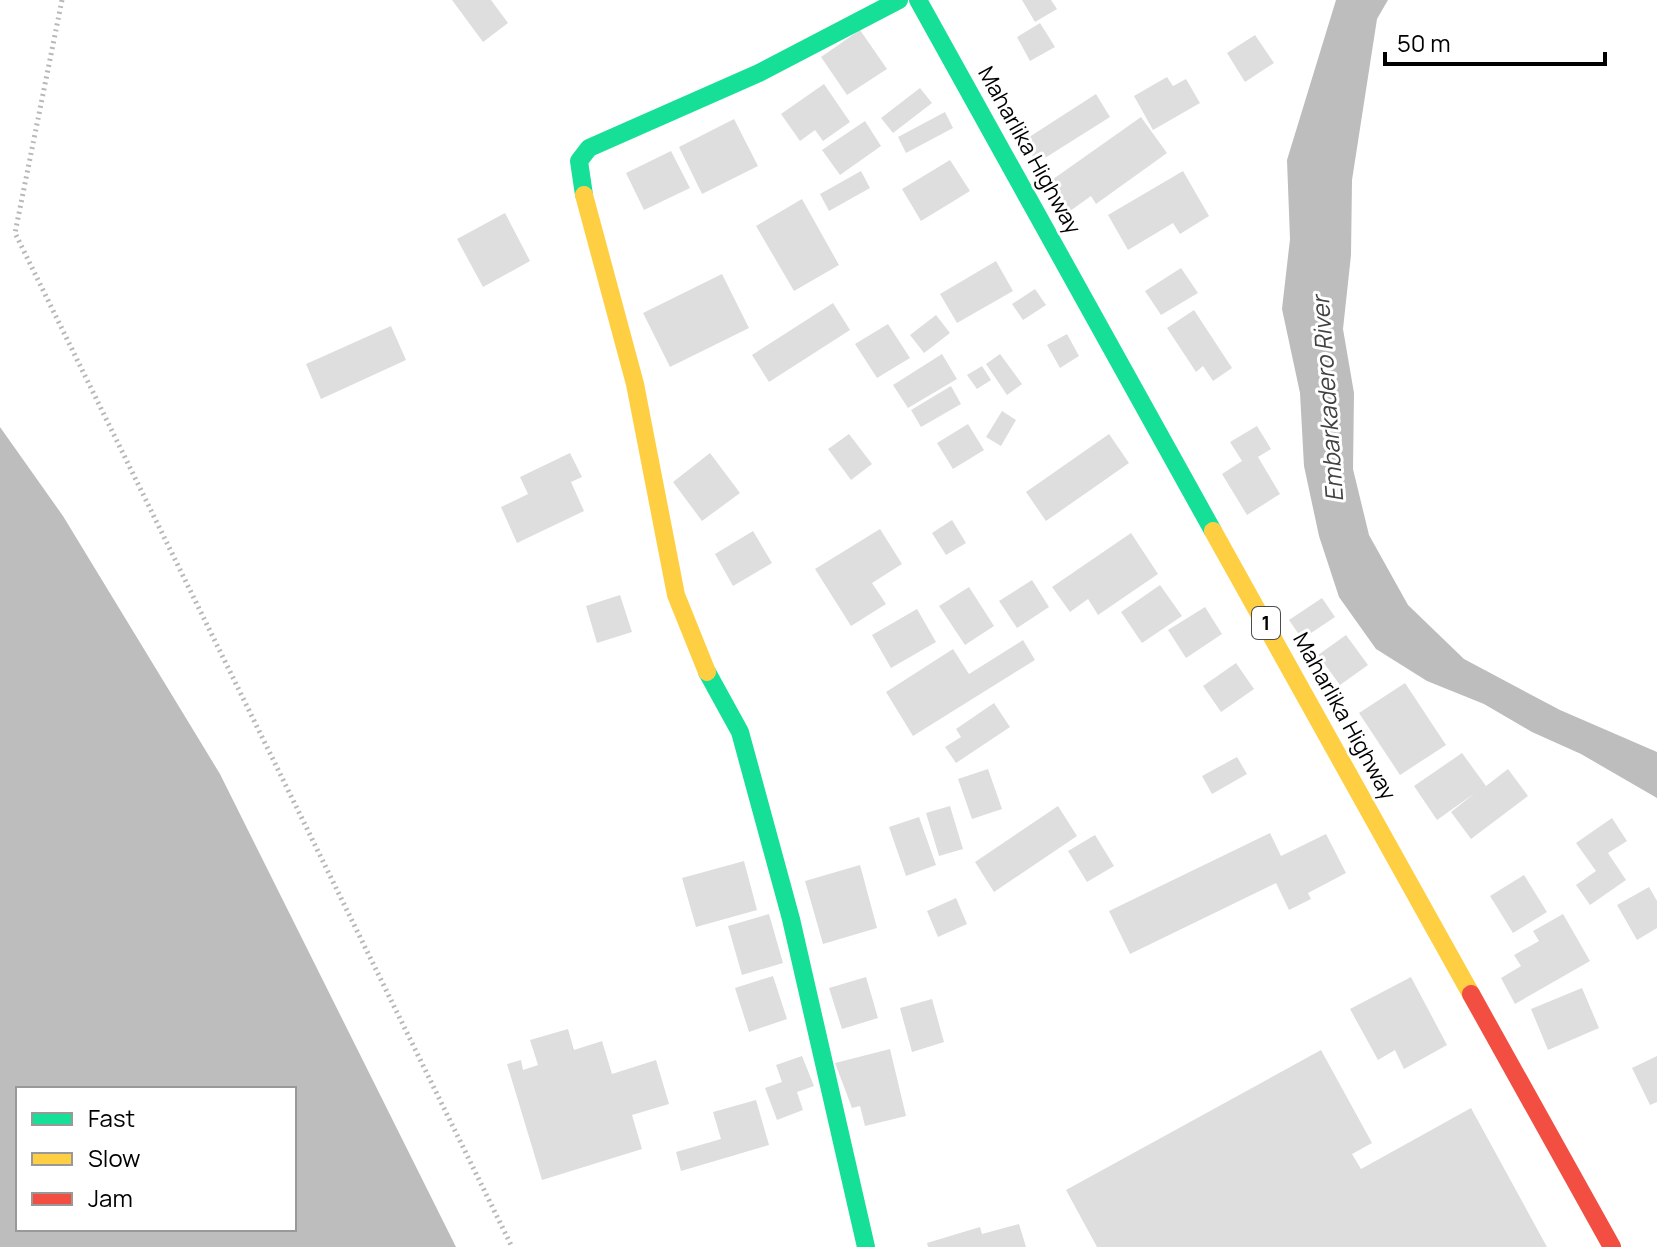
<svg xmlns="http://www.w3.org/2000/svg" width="1657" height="1247" viewBox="0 0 1657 1247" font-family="Manrope,sans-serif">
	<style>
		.water { fill: #bdbdbd; fill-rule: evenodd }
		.building { fill: #dedede }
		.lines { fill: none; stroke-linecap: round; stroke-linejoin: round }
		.path { stroke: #b9b9b9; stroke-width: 5; stroke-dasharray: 2 4; stroke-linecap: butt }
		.fast { stroke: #16e098; stroke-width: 18 }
		.slow { stroke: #ffcf43; stroke-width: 18 }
		.jam { stroke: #f24e42; stroke-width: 18 }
		.labels { text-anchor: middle; stroke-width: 6; stroke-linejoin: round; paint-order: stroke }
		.shield { fill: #fff; stroke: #4c4c4c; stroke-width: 2 }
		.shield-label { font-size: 20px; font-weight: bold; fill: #000 }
		.street-label { font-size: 22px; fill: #000; stroke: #fff }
		.water-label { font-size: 24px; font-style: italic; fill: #424242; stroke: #fff }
	</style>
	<rect width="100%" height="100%" fill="#fff"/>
	<path class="water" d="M1336,0H1388L1377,19L1352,180L1351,255L1343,329L1354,393L1353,469L1369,535L1408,605L1464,659L1560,710L1657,752V798L1581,754L1532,732L1484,704L1427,681L1376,649L1339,597L1319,536L1304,466L1300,393L1282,309L1290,239L1287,160Z
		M0,427L63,516L220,774L456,1247H0ZM294,1089V1229H18V1089Z"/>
	<path class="building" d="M452,0H491L508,23L483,42Z
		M1022,0H1051L1057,9L1035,22Z
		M1040,23L1055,47L1030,61L1017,37Z
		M860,30L887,69L847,95L821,57Z
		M1255,35L1274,63L1245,82L1227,53Z
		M1167,77L1173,86L1186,79L1200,103L1153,130L1134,96Z
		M824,84L850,122L823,141L815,130L800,141L781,114Z
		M920,88L932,103L893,133L881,118Z
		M1096,94L1110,117L1037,163L1023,141Z
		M945,112L953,128L906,153L898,137Z
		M1141,117L1167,153L1096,204L1091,196L1070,211L1049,182Z
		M734,119L758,166L702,194L679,147Z
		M865,121L881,146L840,175L822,150Z
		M671,151L690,188L644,210L626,173Z
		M950,160L970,191L921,221L902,189Z
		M861,171L870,188L829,211L820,194Z
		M1183,171L1209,216L1180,234L1173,223L1128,250L1108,215Z
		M802,199L839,265L794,291L756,226Z
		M505,213L530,261L483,287L457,239Z
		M996,261L1013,291L957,323L940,294Z
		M1181,268L1198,293L1161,315L1145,291Z
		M722,274L749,328L670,367L643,313Z
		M1035,289L1046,305L1023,320L1012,304Z
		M833,303L850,330L769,382L752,355Z
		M1194,310L1232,368L1213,381L1203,366L1196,372L1167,328Z
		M936,315L950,333L924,353L910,335Z
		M888,324L910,358L877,378L855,344Z
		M391,326L406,360L321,399L306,364Z
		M1067,334L1079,356L1060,368L1047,345Z
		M942,354L957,379L908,408L893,385Z
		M1000,354L1022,384L1007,395L986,364Z
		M982,366L991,380L977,389L967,375Z
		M951,386L961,404L921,427L911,410Z
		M1002,411L1016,420L1001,446L986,437Z
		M968,424L984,450L953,469L937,443Z
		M1257,426L1271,449L1258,457L1280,494L1247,515L1222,474L1242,461L1230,442Z
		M849,434L872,464L851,480L828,449Z
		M1109,434L1129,463L1046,521L1026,492Z
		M570,453L582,477L571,482L584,511L517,543L501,507L528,494L520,477Z
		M710,453L740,493L702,521L673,482Z
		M952,520L966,543L946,555L932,533Z
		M880,529L902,564L872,583L886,604L851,626L815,569Z
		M753,531L772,563L733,586L715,554Z
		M1131,533L1158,574L1098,615L1088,599L1070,612L1052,587Z
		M1032,580L1049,607L1017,628L999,601Z
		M1160,585L1182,616L1142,643L1121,612Z
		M969,587L994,626L965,645L939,606Z
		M620,595L632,632L597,643L586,606Z
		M1322,598L1335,617L1302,639L1289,620Z
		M1205,607L1222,634L1186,658L1168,630Z
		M917,609L936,642L891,668L872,635Z
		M1346,635L1368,665L1340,685L1318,655Z
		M1023,640L1035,660L913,736L886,692L953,649L969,674Z
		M1236,663L1254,689L1221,712L1203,686Z
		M1405,683L1446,745L1400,775L1359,713Z
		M994,703L1010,727L956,763L945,747L961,737L956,729Z
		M1462,753L1486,786L1508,769L1528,796L1471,839L1451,812L1475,793L1437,820L1414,786Z
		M1237,757L1247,774L1212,794L1202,776Z
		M988,769L1002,809L972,819L958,779Z
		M950,806L963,849L939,856L926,813Z
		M1058,806L1077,836L994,892L975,862Z
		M919,817L936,865L906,876L889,827Z
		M1612,818L1627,841L1608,853L1626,880L1590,905L1576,885L1596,871L1576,843Z
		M1270,833L1281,856L1326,834L1346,873L1308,893L1311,899L1289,910L1276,883L1130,954L1109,911Z
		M1095,835L1114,866L1087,882L1068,851Z
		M744,861L757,910L696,927L682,878Z
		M860,865L877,928L823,944L805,881Z
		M1524,875L1547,912L1513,933L1490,896Z
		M1649,887L1657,901V928L1637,940L1617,905Z
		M956,898L967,924L938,937L927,911Z
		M769,914L783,963L742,975L728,926Z
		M1563,914L1590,961L1515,1004L1501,978L1521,966L1514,955L1539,941L1533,931Z
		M773,976L787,1019L749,1032L735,988Z
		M866,977L878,1018L842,1029L829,988Z
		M1411,977L1447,1045L1404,1069L1395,1050L1378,1060L1350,1009Z
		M1582,988L1599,1028L1548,1050L1531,1009Z
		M932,999L944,1042L912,1052L900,1008Z
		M568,1029L574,1050L602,1041L612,1074L656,1060L669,1104L632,1115L642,1149L542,1180L507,1064L521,1060L523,1070L538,1065L530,1040Z
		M890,1049L906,1116L865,1126L860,1106L852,1108L835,1063Z
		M1321,1050L1372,1143L1352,1154L1361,1169L1471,1108L1547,1247H1097L1066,1190Z
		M802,1056L814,1086L797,1092L803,1110L777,1120L765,1088L782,1082L776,1065Z
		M1657,1056V1102L1650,1105L1632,1068Z
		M756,1100L769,1145L681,1171L676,1152L721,1139L713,1112Z
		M1019,1224L1026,1247H928L927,1243L980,1227L982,1234Z"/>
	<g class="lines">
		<path class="path" d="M62,0L15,233L512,1247"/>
		<path class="fast" d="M918,0L1213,531
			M584,195L579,161L589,148L759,73L899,0
			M707,672L740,732L791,919L866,1247"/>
		<path class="slow" d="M584,195L635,384L676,595L707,672
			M1213,531L1471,994"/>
		<path class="jam" d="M1471,994L1612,1247"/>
	</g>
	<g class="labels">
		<rect class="shield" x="1252" y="607" width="28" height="32" rx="6"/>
		<g class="shield-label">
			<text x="1266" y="630">1</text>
		</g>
		<g class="street-label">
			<text transform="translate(1030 150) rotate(61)" y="8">Maharlika Highway</text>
			<text transform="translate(1345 716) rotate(61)" y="8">Maharlika Highway</text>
		</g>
		<g class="water-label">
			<text transform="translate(1328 399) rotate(-94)" y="8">Embarkadero River</text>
		</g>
	</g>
	<rect x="16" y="1087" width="280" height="144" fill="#ffffff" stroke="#999999" stroke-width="2"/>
	<rect x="32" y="1113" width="40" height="12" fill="#16e098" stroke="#999999" stroke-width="2"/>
	<text x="88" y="1127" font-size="24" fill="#000000">Fast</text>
	<rect x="32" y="1153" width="40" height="12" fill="#ffcf43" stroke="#999999" stroke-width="2"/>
	<text x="88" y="1167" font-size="24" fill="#000000">Slow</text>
	<rect x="32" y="1193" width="40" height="12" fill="#f24e42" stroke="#999999" stroke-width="2"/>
	<text x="88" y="1207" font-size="24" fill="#000000">Jam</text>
	<path d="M1385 52v12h220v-12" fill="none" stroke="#000000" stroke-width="4"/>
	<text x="1397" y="52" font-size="24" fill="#000000" stroke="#ffffff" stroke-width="6" paint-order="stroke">50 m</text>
</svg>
